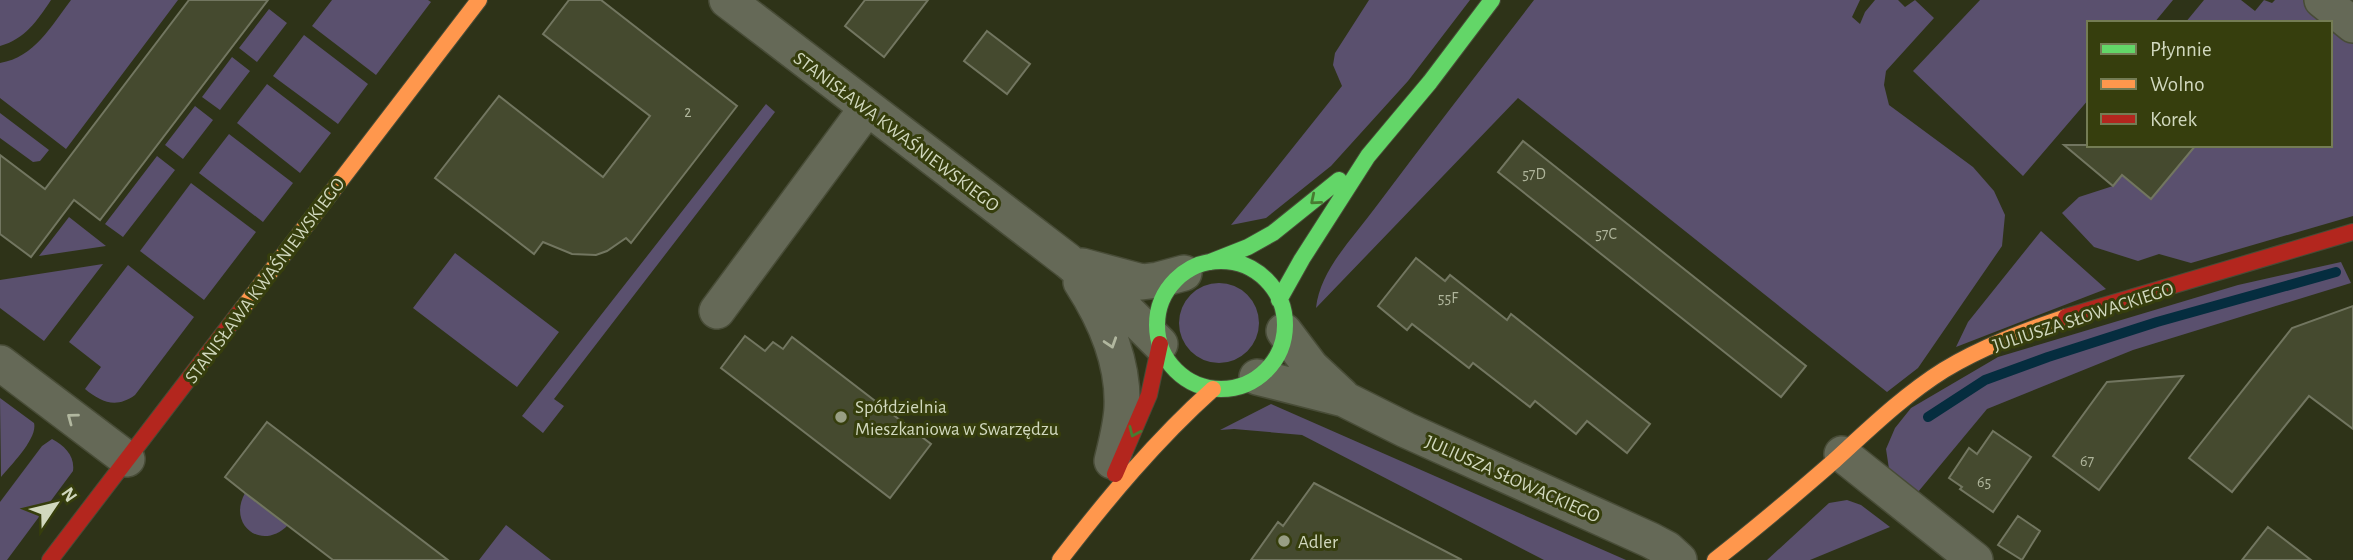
<svg xmlns="http://www.w3.org/2000/svg" width="2353" height="560" viewBox="0 0 2353 560" font-family="'Alegreya Sans',sans-serif">
	<style>
		.green { fill: #5a506e }
		.lines { fill: none; stroke-linecap: round; stroke-linejoin: round }
		.stream { stroke: #052d3f; stroke-width: 10 }
		.building { fill: #454a2f; stroke: #727660; stroke-width: 2 }
		.street-casing { stroke: #484c37; stroke-width: 38 }
		.fast-casing { stroke: #484c37; stroke-width: 18 }
		.slow-casing { stroke: #484c37; stroke-width: 18 }
		.jam-casing { stroke: #484c37; stroke-width: 18 }
		.street { stroke: #656957; stroke-width: 35 }
		.fast { stroke: #63d668; stroke-width: 16 }
		.slow { stroke: #ff974d; stroke-width: 16 }
		.jam { stroke: #b3261e; stroke-width: 16 }
		.oneway { stroke: #487b31 }
		.oneway2 { stroke: #b1b79f }
		.poi-dot { fill: #989e84; stroke: #363e0d; stroke-width: 2.5 }
		.labels { text-anchor: middle; stroke-width: 6; stroke-linejoin: round; paint-order: stroke }
		.number-label { font-size: 16px; fill: #aeb49a }
		.street-label { font-size: 19px; fill: #d1d8be; stroke: #363e0d }
		.poi-label { font-size: 19px; fill: #d1d8be; stroke: #363e0d; text-anchor: start }
	</style>
	<rect width="100%" height="100%" fill="#2e3318"/>
	<path class="green" d="M0,0H51C37,21 25,39 0,46Z
		M71,0H178L66,149L0,98V63C35,57 51,26 71,0Z
		M332,0H428L431,2L376,75L312,26Z
		M1369,0H1470L1408,81L1331,166L1266,218L1231,225L1342,86L1333,65L1335,53Z
		M1534,0H1860L1852,17L1860,24L1865,12L1875,0H1898L1905,7L1915,0L1934,18L1886,71L1884,85L1889,105L1973,167L1994,191L2005,215L2002,246L1918,368L1887,392L1518,98L1316,308C1320,270 1353,238 1375,208C1427,138 1481,69 1534,0Z
		M1980,0H2173L2154,23H2089V99L2023,176L1913,71Z
		M2204,0H2241L2255,11L2264,0L2272,3L2275,0H2303L2353,40V216L2191,263L2159,254L2138,261L2094,247L2062,213L2079,197L2113,186L2122,175L2152,198L2188,155L2177,145H2330V23H2185Z
		M269,9L287,23L257,62L239,48Z
		M304,35L368,84L338,124L273,76Z
		M232,57L250,71L220,110L202,97Z
		M267,84L331,133L300,173L237,123Z
		M766,104L775,112L554,399L564,406L543,433L522,416Z
		M195,106L213,120L183,159L165,145Z
		M0,113L49,150L40,161L33,162L0,138Z
		M229,134L293,183L263,222L199,173Z
		M157,156L175,170L123,237L105,224Z
		M191,183L256,232L204,300L140,251Z
		M69,217L106,246L39,256Z
		M2041,231L2106,289L1956,347L1968,322Z
		M455,253L559,332L517,387L413,308Z
		M2341,262L2351,283L2133,350L1987,409L1918,492L1889,469L1886,449L1895,428L1911,408L1998,357L2238,285Z
		M103,264L44,341L0,308V280Z
		M128,265L194,317L135,395C116,409 101,402 85,389L101,367L69,342Z
		M1179 323a40 40 0 1 1 80 0a40 40 0 1 1-80 0Z
		M0,398L34,423C38,438 11,465 1,477Z
		M1271,404L1626,560H1544L1302,435L1234,429L1220,430Z
		M52,439C65,446 75,456 73,471L7,560H0V502L42,446Z
		M245,493L288,525C262,552 227,525 245,493Z
		M1847,500L1861,505L1890,527L1810,560H1767L1829,503Z
		M506,525L551,560H479Z"/>
	<g class="lines">
		<path class="stream" d="M1928,417L1985,380L2048,357L2157,322L2336,272"/>
	</g>
	<path class="building" d="M189,0H268L100,220L74,200L31,257L0,234V155L45,189Z
		M569,0H601L737,106L631,243L626,238L607,251L596,255L572,254L543,242L534,254L435,178L499,96L603,177L650,116L543,34Z
		M865,0H928L884,57L845,26Z
		M987,31L1030,64L1007,94L964,61Z
		M1523,141L1806,366L1781,397L1498,172Z
		M2064,145H2196L2151,199L2122,175L2113,186Z
		M1416,258L1445,281L1450,275L1507,320L1511,314L1650,424L1627,453L1587,421L1576,434L1535,401L1530,407L1473,363L1469,368L1412,324L1407,330L1378,306Z
		M2353,306V429L2309,396L2232,492L2189,458L2292,328Z
		M745,336L765,351L773,342L783,349L792,337L931,444L890,498L721,368Z
		M2183,376L2099,490L2053,456L2107,382Z
		M267,422L448,560H333L245,493L225,477Z
		M1993,431L2031,457L1993,512L1960,489L1962,487L1949,478L1969,448L1977,454Z
		M1314,483L1462,560H1251L1278,522L1283,526Z
		M2018,516L2040,531L2022,560L1998,545Z
		M2268,527L2311,560H2242Z"/>
	<g class="lines">
		<defs>
			<path id="street" d="M727,0L1068,261L1127,311L1160,344
				M2322,0L2353,25
				M1082,266L1142,282L1158,280L1184,273
				M1081,282C1105,319 1124,363 1122,408C1121,426 1116,444 1112,461
				M717,311L867,108
				M1284,331L1311,367L1342,396
				M0,363L127,459
				M1257,377L1344,399L1406,430L1650,540L1667,549L1679,560
				M1842,454L1975,560"/>
			<path id="fast" d="M1157 325a64 64 0 1 1 128 0a64 64 0 1 1-128 0Z
				M1210,262L1248,247L1273,233L1339,180
				M1279,300L1302,259L1368,156L1430,82L1492,0"/>
			<path id="slow" d="M242,309L479,0
				M1060,560C1107,499 1156,440 1213,389
				M1715,560C1756,528 1795,495 1834,461C1869,429 1904,395 1944,370C1982,347 2025,331 2066,317"/>
			<path id="jam" d="M2066,317L2353,232
				M1115,474L1149,395L1160,344
				M50,560L242,309"/>
		</defs>
		<use href="#street" class="street-casing"/>
		<use href="#fast" class="fast-casing"/>
		<use href="#slow" class="slow-casing"/>
		<use href="#jam" class="jam-casing"/>
		<use href="#street" class="street"/>
		<use href="#fast" class="fast"/>
		<use href="#slow" class="slow"/>
		<use href="#jam" class="jam"/>
	</g>
	<defs><path id="oneway-chevron" d="M-2-3.5L2.5 0L-2 3.5" fill="none" stroke-width="1.6" stroke-linecap="round" stroke-linejoin="round" transform="scale(1.75)"/></defs>
	<g class="oneway">
		<use href="#oneway-chevron" transform="translate(1315 200) rotate(140)"/>
		<use href="#oneway-chevron" transform="translate(1134 432) rotate(114)"/>
	</g>
	<g class="oneway2">
		<use href="#oneway-chevron" transform="translate(1111 343) rotate(72)"/>
		<use href="#oneway-chevron" transform="translate(72 418) rotate(-143)"/>
	</g>
	<g class="poi-dot">
		<circle cx="841" cy="417" r="7"/>
		<circle cx="1284" cy="541" r="7"/>
	</g>
	<g class="labels">
		<g class="number-label">
			<text x="688" y="117">2</text>
			<text x="1534" y="179">57D</text>
			<text x="1606" y="239">57C</text>
			<text x="1448" y="303">55F</text>
			<text x="2087" y="466">67</text>
			<text x="1984" y="487">65</text>
		</g>
		<g class="street-label">
			<text transform="translate(897 131) rotate(37)" y="7">STANISŁAWA KWAŚNIEWSKIEGO</text>
			<text transform="translate(264 280) rotate(-53)" y="7">STANISŁAWA KWAŚNIEWSKIEGO</text>
			<text transform="translate(2083 316) rotate(-18)" y="7">JULIUSZA SŁOWACKIEGO</text>
			<text transform="translate(1513 478) rotate(24)" y="7">JULIUSZA SŁOWACKIEGO</text>
		</g>
		<g class="poi-label">
			<text x="855" y="413">Spółdzielnia<tspan x="855" dy="22">Mieszkaniowa w Swarzędzu</tspan></text>
			<text x="1298" y="548">Adler</text>
		</g>
	</g>
	<rect x="2087" y="21" width="245" height="126" fill="#363e0d" stroke="#747c54" stroke-width="2"/>
	<rect x="2101" y="44" width="35" height="10" fill="#63d668" stroke="#747c54" stroke-width="2"/>
	<text x="2150" y="56" font-size="21" fill="#d1d8be">Płynnie</text>
	<rect x="2101" y="79" width="35" height="10" fill="#ff974d" stroke="#747c54" stroke-width="2"/>
	<text x="2150" y="91" font-size="21" fill="#d1d8be">Wolno</text>
	<rect x="2101" y="114" width="35" height="10" fill="#b3261e" stroke="#747c54" stroke-width="2"/>
	<text x="2150" y="126" font-size="21" fill="#d1d8be">Korek</text>
	<g transform="translate(56 504) rotate(55)" stroke="#363e0d" stroke-width="5" paint-order="stroke">
	<path d="M0-5L12 26L0 18L-12 26Z" fill="#d1d8be"/>
	<text y="-10" font-size="19" font-weight="bold" text-anchor="middle" fill="#d1d8be">N</text>
	</g>
</svg>
